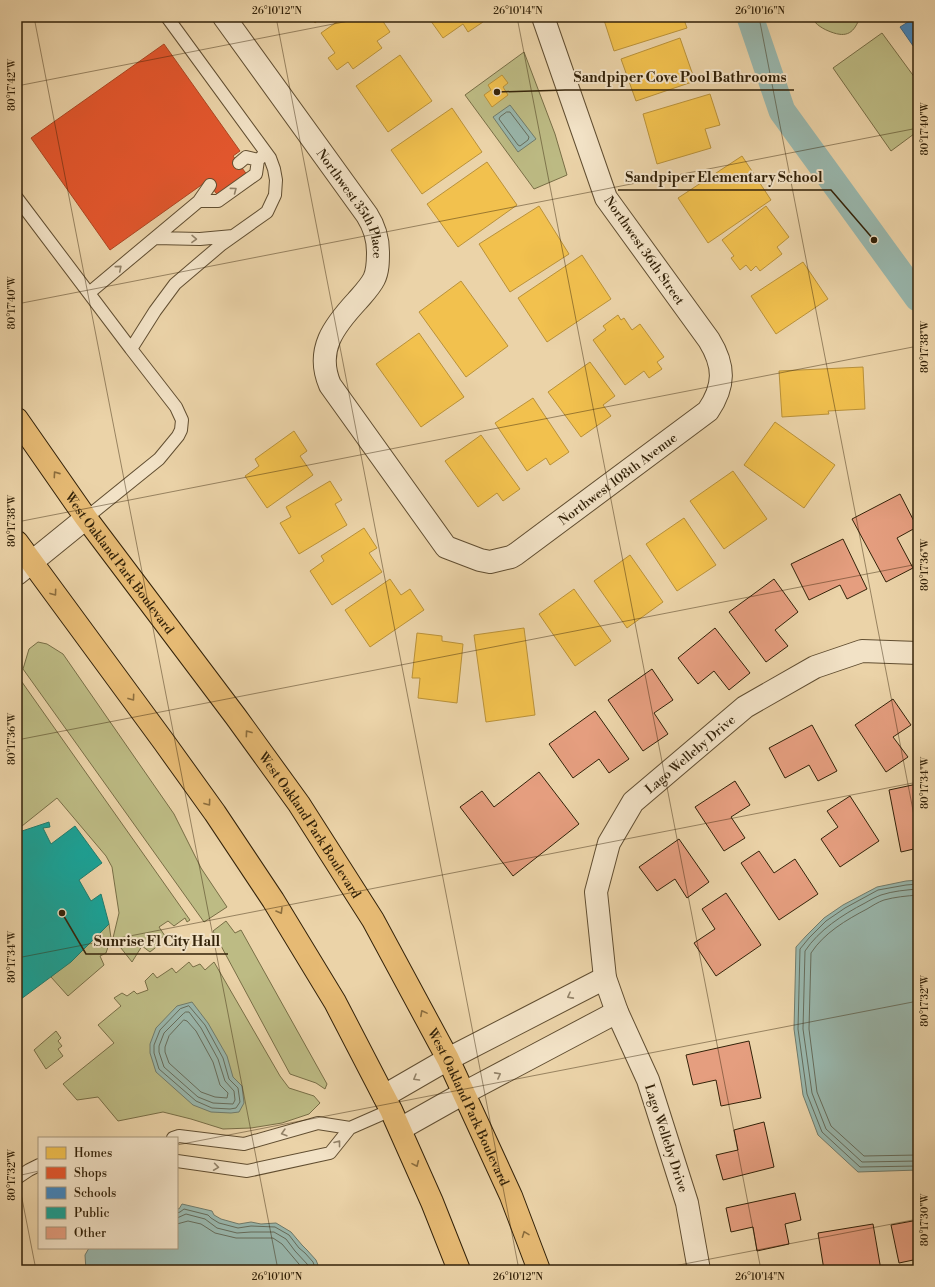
<svg xmlns="http://www.w3.org/2000/svg" width="935" height="1287" viewBox="0 0 935 1287" font-family="'Libre Bodoni',serif">
	<style>
		.green { fill: #bdbb84; stroke: #786e46 }
		.water { fill: #99b7ad; stroke: #707b6b }
		.homes { fill: #f2c14e; stroke: #b99139 }
		.shops { fill: #e4572e; stroke: #af4723 }
		.schools { fill: #3f88c5; stroke: #3b698d }
		.public { fill: #17a398; stroke: #1f7c6d }
		.lines { fill: none; stroke-linecap: round; stroke-linejoin: round }
		.shore { stroke: #666c5b; stroke-width: 1 }
		.canal { stroke: #99b7ad; stroke-width: 27 }
		.building { fill: #e59e7f; stroke: #332209 }
		.service-casing { stroke: #614e31; stroke-width: 14 }
		.minor-casing { stroke: #614e31; stroke-width: 24 }
		.tertiary-casing { stroke: #614e31; stroke-width: 24 }
		.primary-casing { stroke: #332209; stroke-width: 24 }
		.service { stroke: #f2e2c6; stroke-width: 12 }
		.minor { stroke: #f2e2c6; stroke-width: 22 }
		.tertiary { stroke: #f2e2c6; stroke-width: 22 }
		.primary { stroke: #e6ba74; stroke-width: 22 }
		.oneway { stroke: #928268 }
		.oneway2 { stroke: #8c6e3e }
		.ticks { fill: none; stroke: #332209; stroke-width: 1; stroke-opacity: 0.45 }
		.labels { text-anchor: middle; stroke-width: 4; stroke-linejoin: round; paint-order: stroke }
		.street-label { font-size: 13px; fill: #332209; stroke: #f2e2c6 }
		.leader { fill: none; stroke: #332209; stroke-width: 1.5 }
		.callout-dot { fill: #332209; stroke: #f2e2c6; stroke-width: 1.5 }
		.callout-label { font-size: 14px; text-anchor: middle; font-weight: bold; fill: #332209; stroke: #f2e2c6; stroke-width: 4; stroke-linejoin: round; paint-order: stroke }
		.neatline { fill: none; stroke: #332209; stroke-width: 1.5 }
		.ticks-label { font-size: 10px; text-anchor: middle; fill: #332209 }
	</style>
	<rect width="100%" height="100%" fill="#ebd3a8"/>
	<filter id="stains"><feTurbulence type="fractalNoise" baseFrequency=".005" numOctaves="4"/><feColorMatrix values="0 0 0 0 .2 0 0 0 0 .09 0 0 0 0 .02 0 0 0 .5 -.17"/></filter>
	<radialGradient id="worn" r=".72"><stop offset=".6" stop-color="#630" stop-opacity="0"/><stop offset="1" stop-color="#630" stop-opacity=".3"/></radialGradient>
	<path class="green" d="M811,17H860C854,33 847,38 831,32C823,29 816,25 811,17Z
		M882,33L918,82V131L891,151L833,68Z
		M524,52L555,134L567,175L534,189L465,95Z
		M38,642L47,644L63,654L174,814L201,868L227,907L204,922L23,669L29,649Z
		M17,675L190,920L187,922L185,918L174,926L168,921L159,927L165,936L157,940L160,944L150,952L142,946L132,962L113,938L119,913L112,867L106,856L57,798L17,830Z
		M226,921L235,933L241,930L327,1084L325,1089L316,1083L290,1074L213,931Z
		M109,924L111,938L106,953L100,956L104,965L68,996L51,977Z
		M189,962L193,967L200,964L205,970L214,962L280,1076L289,1088L314,1096L320,1103L309,1114L282,1123L251,1128L223,1129L191,1119L163,1112L118,1121L98,1097L77,1100L63,1084L114,1043L98,1025L121,1006L114,998L122,993L127,996L134,991L137,994L148,990L145,981L153,973L157,978L172,968L176,973Z
		M56,1031L61,1038L58,1041L62,1046L58,1049L63,1056L46,1069L34,1050Z"/>
	<path class="water" d="M510,105L536,139L518,152L493,117Z
		M918,880V1170L858,1172L818,1135L803,1095L794,1029L796,947L806,936L824,918L843,905L877,887L906,881Z
		M192,1002L208,1023L227,1056L233,1077L242,1086L244,1103L239,1112L231,1113L211,1112L193,1105L156,1072L150,1053V1044L156,1028L177,1006Z
		M182,1204L212,1211L214,1215L221,1219L239,1224L251,1222L261,1224L276,1223L291,1232L302,1245L307,1250L316,1260L320,1270H86L85,1255L89,1248H177V1208L179,1209Z"/>
	<path class="homes" d="M311,17H322L315,23Z
		M344,17H380L390,32L377,41L382,48L353,69L348,62L337,70L328,58L335,53L321,33Z
		M428,17H479L483,22L468,32L463,24L443,38Z
		M603,17H683L687,28L614,51Z
		M680,38L695,81L636,101L621,59Z
		M400,55L432,101L388,132L356,86Z
		M502,75L508,83L503,87L508,95L492,107L484,95L491,90L488,85Z
		M710,94L720,125L705,129L711,148L657,164L643,114Z
		M452,108L482,152L422,194L391,150Z
		M742,156L771,200L708,243L678,198Z
		M487,162L517,205L458,247L427,204Z
		M539,206L569,254L510,292L479,244Z
		M766,206L789,237L777,247L782,254L760,271L756,266L751,271L746,265L740,270L731,258L734,256L722,240Z
		M582,255L611,299L547,342L518,298Z
		M803,262L828,299L776,334L751,296Z
		M461,281L508,346L466,377L419,312Z
		M618,315L621,320L624,318L632,330L640,324L664,357L657,362L662,369L649,378L644,371L625,385L593,340L606,330L603,326Z
		M419,333L464,397L421,427L376,364Z
		M590,362L615,396L603,405L611,416L581,437L548,392Z
		M863,367L865,409L828,411L829,414L782,417L779,371Z
		M533,398L569,452L550,465L546,458L527,471L495,423Z
		M775,422L835,465L804,508L744,465Z
		M294,431L307,451L300,456L313,475L267,508L245,476L259,466L255,459Z
		M481,435L520,489L503,501L497,493L478,507L445,461Z
		M733,471L767,519L724,549L690,501Z
		M330,481L342,500L335,504L347,525L299,554L280,523L291,517L286,507Z
		M684,518L716,565L677,591L646,544Z
		M364,528L377,548L369,553L382,572L332,605L310,571L324,561L321,556Z
		M630,555L663,602L627,628L594,581Z
		M390,579L401,595L410,589L424,610L370,647L345,610Z
		M574,589L611,641L575,666L539,614Z
		M524,628L535,715L486,722L474,635Z
		M417,633L442,636V641L463,644L457,703L418,698L420,678H412Z"/>
	<path class="shops" d="M164,44L240,151L233,156L248,176L219,197L207,181L110,250L31,138Z"/>
	<path class="schools" d="M916,17H918V53L900,27Z"/>
	<path class="public" d="M49,822L50,827L43,828L51,844L75,826L102,863L79,880L91,901L101,894L109,924L71,962L17,1002V834L22,831Z"/>
	<g class="lines">
		<path class="shore" d="M507,112H510L529,137L528,140L520,146L518,145L499,119L500,117Z
			M918,884L906,885L878,890L845,908L826,921L809,938L800,949L798,1029L807,1094L822,1132L860,1167L918,1166
			M918,889C906,890 893,891 881,895C876,897 870,900 865,903C842,915 819,930 805,951L803,1029L812,1093L826,1129L862,1162L918,1161
			M918,895C906,896 895,897 884,900C878,902 872,906 867,909C846,920 824,933 811,953L809,1029L817,1092L831,1126L864,1156L918,1155
			M189,1006L205,1025L223,1058L229,1079L238,1088L240,1102L236,1108L230,1109L212,1108L196,1101L159,1069L154,1053V1045L160,1030L180,1009Z
			M186,1012H189L201,1028L218,1059L225,1081L234,1091L235,1100L233,1104L213,1103L198,1097L164,1067L159,1052V1046L164,1033L183,1014Z
			M184,1020L187,1021L196,1031L213,1062L220,1085L228,1093L227,1098L215,1097L201,1092L169,1063L165,1052V1047L169,1036Z
			M177,1213L180,1212L184,1209L208,1215L211,1218L219,1223L238,1228L251,1226L275,1227L289,1235L299,1248L305,1253L313,1262L316,1270
			M177,1218L186,1214L205,1219L217,1228L237,1233L251,1232H274L286,1239L295,1251L308,1265L310,1270
			M177,1224L188,1221L201,1224L215,1233L236,1238H273L282,1244L304,1270"/>
		<path class="canal" d="M750,17L782,111L918,298"/>
	</g>
	<path class="building" d="M900,494L917,527L897,538L913,568L886,582L852,519Z
		M843,539L867,589L847,599L840,585L809,600L791,564Z
		M774,579L798,612L775,630L788,646L766,662L729,612Z
		M715,628L750,673L729,690L714,671L698,684L678,658Z
		M652,669L673,700L654,713L668,734L643,751L608,700Z
		M893,699L911,725L893,737L908,757L886,772L855,725Z
		M595,711L629,759L609,773L599,759L573,778L549,744Z
		M812,725L837,771L818,781L809,765L785,778L769,748Z
		M539,772L579,824L513,876L460,807L482,791L494,807Z
		M735,781L750,805L731,817L745,838L724,851L695,807Z
		M917,784L918,848L901,852L889,790Z
		M850,796L879,841L840,867L821,839L838,827L827,811Z
		M679,839L709,882L687,898L675,879L657,891L639,867Z
		M759,851L774,873L795,859L818,894L779,920L741,863Z
		M726,893L761,945L716,976L694,943L715,929L702,909Z
		M749,1041L761,1098L721,1106L716,1080L693,1085L686,1055Z
		M764,1122L774,1167L723,1180L716,1155L738,1150L734,1130Z
		M795,1193L801,1220L785,1224L789,1244L757,1251L753,1227L731,1232L726,1208Z
		M918,1220V1259L899,1263L891,1225Z
		M873,1224L881,1270H824L818,1233Z
		M790,1267V1270H773Z"/>
	<g class="lines">
		<defs>
			<path id="service" d="M239,163L246,157L258,160
				M17,198L131,349
				M199,201H218L256,174L258,160L266,153
				M155,238L200,239L233,236
				M89,293L199,201L210,185
				M86,518L159,459L178,436L181,430L182,420L176,407L131,349L155,311L175,284L222,244L267,212L275,195L276,180L274,169L270,158L167,17
				M173,1138L179,1136L244,1144L318,1123L350,1128L391,1110
				M177,1161L247,1171L330,1153L350,1128
				M17,1178L29,1170L39,1165"/>
			<g id="minor">
				<path id="s1" d="M224,17L367,215C374,226 378,238 378,252C378,261 378,271 374,279C370,287 363,294 357,301C334,326 315,350 330,385L446,547L480,560L490,562L511,557L516,554L708,411C725,386 725,366 709,340L606,198L543,17"/>
				<path d="M384,1096L448,1059L605,978"/>
				<path d="M400,1129L464,1093L617,1012"/>
				<path id="s2" d="M699,1270L687,1203L648,1080L617,1012L605,978L596,892L609,843L633,802L745,707L815,667L862,651L918,653"/>
			</g>
			<path id="tertiary" d="M17,574L86,518"/>
			<g id="primary">
				<path id="s3" d="M17,419L86,518L236,717L299,804L373,920L448,1059L511,1196L539,1270"/>
				<path d="M17,542L164,742L215,813L273,900L335,1002L391,1110L432,1202L459,1270"/>
			</g>
		</defs>
		<use href="#service" class="service-casing"/>
		<use href="#minor" class="minor-casing"/>
		<use href="#tertiary" class="tertiary-casing"/>
		<use href="#primary" class="primary-casing"/>
		<use href="#service" class="service"/>
		<use href="#minor" class="minor"/>
		<use href="#tertiary" class="tertiary"/>
		<use href="#primary" class="primary"/>
	</g>
	<defs><path id="oneway-chevron" d="M-2-3.5L2.5 0L-2 3.5" fill="none" stroke-width="1.6" stroke-linecap="round" stroke-linejoin="round"/></defs>
	<g class="oneway">
		<use href="#oneway-chevron" transform="translate(234 190) rotate(-37)"/>
		<use href="#oneway-chevron" transform="translate(194 239) rotate(1)"/>
		<use href="#oneway-chevron" transform="translate(119 268) rotate(-40)"/>
		<use href="#oneway-chevron" transform="translate(570 996) rotate(152)"/>
		<use href="#oneway-chevron" transform="translate(498 1075) rotate(-28)"/>
		<use href="#oneway-chevron" transform="translate(416 1078) rotate(150)"/>
		<use href="#oneway-chevron" transform="translate(284 1133) rotate(164)"/>
		<use href="#oneway-chevron" transform="translate(338 1143) rotate(-52)"/>
		<use href="#oneway-chevron" transform="translate(216 1167) rotate(8)"/>
	</g>
	<g class="oneway2">
		<use href="#oneway-chevron" transform="translate(56 474) rotate(-125)"/>
		<use href="#oneway-chevron" transform="translate(54 593) rotate(54)"/>
		<use href="#oneway-chevron" transform="translate(132 698) rotate(54)"/>
		<use href="#oneway-chevron" transform="translate(248 733) rotate(-126)"/>
		<use href="#oneway-chevron" transform="translate(208 803) rotate(54)"/>
		<use href="#oneway-chevron" transform="translate(280 911) rotate(59)"/>
		<use href="#oneway-chevron" transform="translate(423 1013) rotate(-118)"/>
		<use href="#oneway-chevron" transform="translate(416 1164) rotate(66)"/>
		<use href="#oneway-chevron" transform="translate(525 1234) rotate(-111)"/>
	</g>
	<path class="ticks" d="M34,17L278,1270M276,17L519,1270M517,17L761,1270M759,17L918,836M17,86L369,17M17,304L918,128M17,522L918,346M17,740L918,564M17,958L918,782M177,1145L918,1001M17,1173L36,1270M17,1176L39,1171M653,1270L918,1219"/>
	<g class="labels">
		<g class="street-label">
			<text dy="5" stroke="none"><textPath href="#s1" startOffset="227">Northwest 35th Place</textPath></text>
			<text transform="translate(645 250) rotate(55)" y="5">Northwest 36th Street</text>
			<text dy="5" stroke="none"><textPath href="#s1" startOffset="833">Northwest 108th Avenue</textPath></text>
			<text dy="5" stroke="none"><textPath href="#s3" startOffset="177">West Oakland Park Boulevard</textPath></text>
			<text dy="5" stroke="none"><textPath href="#s2" startOffset="567">Lago Welleby Drive</textPath></text>
			<text dy="5" stroke="none"><textPath href="#s3" startOffset="501">West Oakland Park Boulevard</textPath></text>
			<text dy="5" stroke="none"><textPath href="#s3" startOffset="825">West Oakland Park Boulevard</textPath></text>
			<text transform="translate(667 1138) rotate(72)" y="5">Lago Welleby Drive</text>
		</g>
	</g>
	<path class="leader" d="M497 92L565 90H794M874 240L831 190H618M62 913L86 954H228"/>
	<g class="callout-dot">
		<circle cx="497" cy="92" r="4"/>
		<circle cx="874" cy="240" r="4"/>
		<circle cx="62" cy="913" r="4"/>
	</g>
	<g class="callout-label">
		<text x="680" y="82">Sandpiper Cove Pool Bathrooms</text>
		<text x="724" y="182">Sandpiper Elementary School</text>
		<text x="157" y="946">Sunrise Fl City Hall</text>
	</g>
	<rect width="935" height="1287" fill="none" stroke="#ebd3a8" stroke-width="44"/>
	<rect x="38" y="1137" width="140" height="112" fill="#f2e2c6" stroke="#a6957a"/>
	<rect x="46" y="1147" width="20" height="12" fill="#f2c14e" stroke="#a6957a"/>
	<text x="74" y="1157" font-size="12" fill="#332209">Homes</text>
	<rect x="46" y="1167" width="20" height="12" fill="#e4572e" stroke="#a6957a"/>
	<text x="74" y="1177" font-size="12" fill="#332209">Shops</text>
	<rect x="46" y="1187" width="20" height="12" fill="#3f88c5" stroke="#a6957a"/>
	<text x="74" y="1197" font-size="12" fill="#332209">Schools</text>
	<rect x="46" y="1207" width="20" height="12" fill="#17a398" stroke="#a6957a"/>
	<text x="74" y="1217" font-size="12" fill="#332209">Public</text>
	<rect x="46" y="1227" width="20" height="12" fill="#e59e7f" stroke="#a6957a"/>
	<text x="74" y="1237" font-size="12" fill="#332209">Other</text>
	<rect x="22" y="22" width="891" height="1243" class="neatline"/>
	<g class="ticks-label">
		<text x="277" y="14">26°10'12"N</text>
		<text x="518" y="14">26°10'14"N</text>
		<text x="760" y="14">26°10'16"N</text>
		<text transform="translate(11 85) rotate(-90)" y="4">80°17'42"W</text>
		<text transform="translate(924 129) rotate(-90)" y="4">80°17'40"W</text>
		<text transform="translate(11 303) rotate(-90)" y="4">80°17'40"W</text>
		<text transform="translate(924 347) rotate(-90)" y="4">80°17'38"W</text>
		<text transform="translate(11 521) rotate(-90)" y="4">80°17'38"W</text>
		<text transform="translate(924 565) rotate(-90)" y="4">80°17'36"W</text>
		<text transform="translate(11 739) rotate(-90)" y="4">80°17'36"W</text>
		<text transform="translate(924 783) rotate(-90)" y="4">80°17'34"W</text>
		<text transform="translate(11 957) rotate(-90)" y="4">80°17'34"W</text>
		<text transform="translate(924 1001) rotate(-90)" y="4">80°17'32"W</text>
		<text transform="translate(11 1175) rotate(-90)" y="4">80°17'32"W</text>
		<text transform="translate(924 1220) rotate(-90)" y="4">80°17'30"W</text>
		<text x="277" y="1280">26°10'10"N</text>
		<text x="518" y="1280">26°10'12"N</text>
		<text x="760" y="1280">26°10'14"N</text>
	</g>
	<rect width="100%" height="100%" filter="url(#stains)"/>
	<rect width="100%" height="100%" fill="url(#worn)"/>
</svg>
